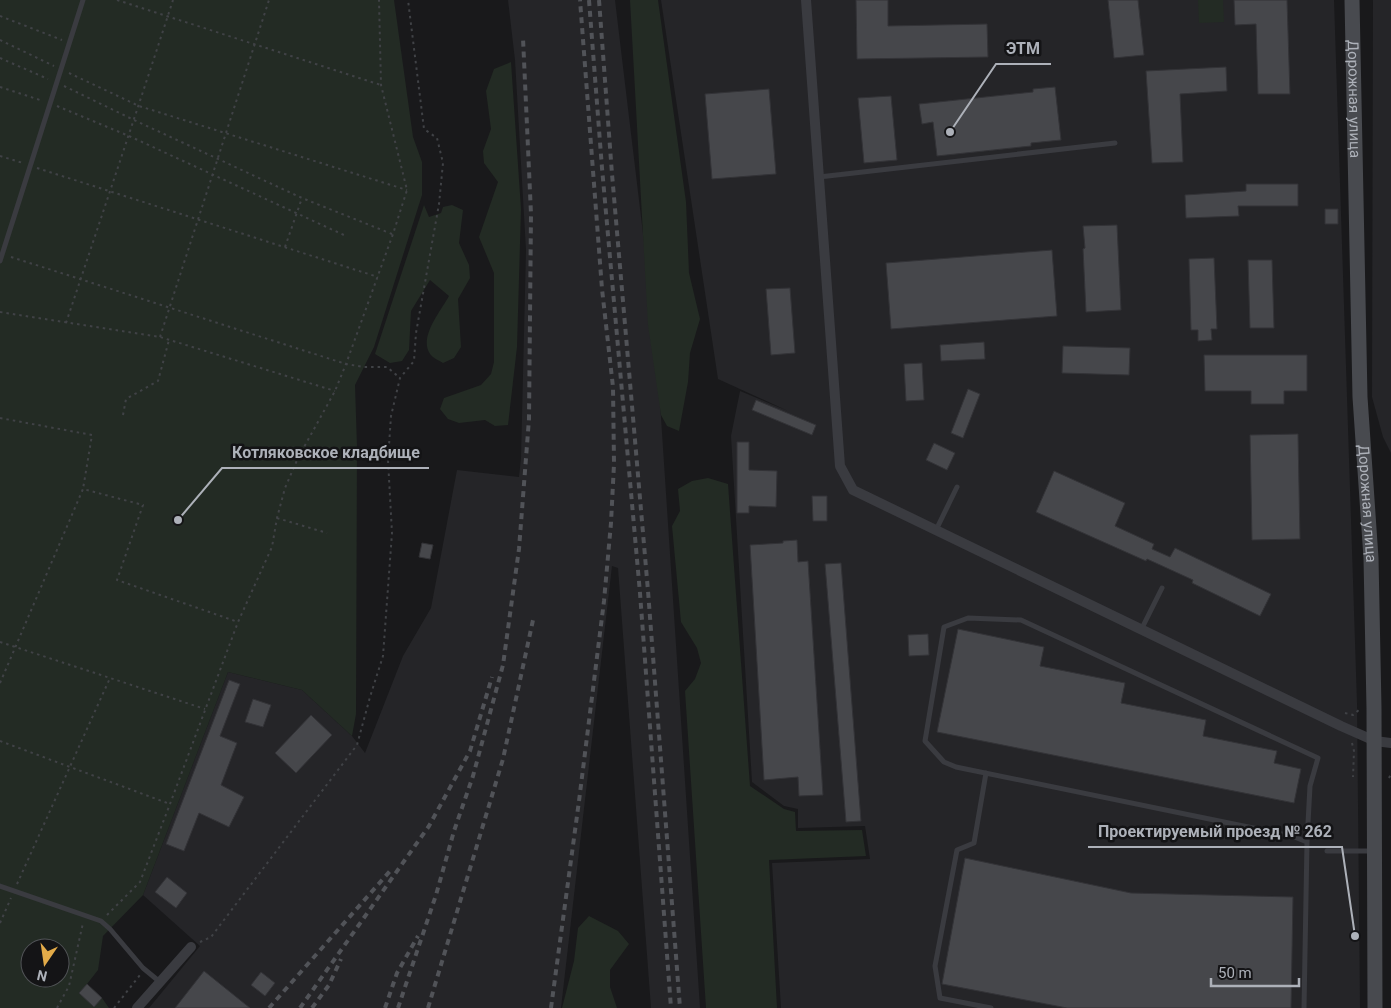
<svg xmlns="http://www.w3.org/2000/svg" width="1391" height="1008" viewBox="0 0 1391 1008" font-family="Roboto,sans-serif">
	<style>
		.built { fill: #252528 }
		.green { fill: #232b24; fill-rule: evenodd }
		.building { fill: #46474b; stroke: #333337 }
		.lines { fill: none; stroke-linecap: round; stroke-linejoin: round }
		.path { stroke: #404246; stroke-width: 2; stroke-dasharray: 2.5 4; stroke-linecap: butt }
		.service { stroke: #3a3b40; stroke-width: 5 }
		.minor { stroke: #3a3b40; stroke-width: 10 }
		.secondary { stroke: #484a4f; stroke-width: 15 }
		.rail { stroke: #515358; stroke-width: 4; stroke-dasharray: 6 5; stroke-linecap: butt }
		.labels { text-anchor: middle; stroke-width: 5; stroke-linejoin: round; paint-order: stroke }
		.street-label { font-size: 15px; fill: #adb1b9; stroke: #141416 }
		.leader { fill: none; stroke: #adb1b9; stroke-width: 2 }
		.callout-dot { fill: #adb1b9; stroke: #141416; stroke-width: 2 }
		.callout-label { font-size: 16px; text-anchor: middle; font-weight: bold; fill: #adb1b9; stroke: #141416; stroke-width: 5; stroke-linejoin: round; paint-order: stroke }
	</style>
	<rect width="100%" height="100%" fill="#19191b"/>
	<path class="built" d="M508,0H615L656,342L700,1008H651L618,568L612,566L561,1008H149L200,946L143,895L228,672L302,690L352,736L365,753L403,656L431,608L457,470L519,477L521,458L526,250L515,60Z
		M661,0H1334L1357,703L1360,1008H781L772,863L870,859L865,826L798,828V809L784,806L752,782L731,436L740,391L788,411L718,379Z
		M1373,0H1391V453L1383,437L1372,397Z"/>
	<path class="green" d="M0,0H394L413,137L422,162V195L374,347L355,385L357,447L356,714L352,736L302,690L228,672L143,895L103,936L98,970L87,984L102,998L109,1008H0ZM30,948H60V978H30Z
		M630,0H658L686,202L689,273L700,319L690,353L688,382L679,431L667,426L661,415L648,325Z
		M1198,0H1223L1224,22L1199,23Z
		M511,62L521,209L517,347L508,425L495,426L485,420L459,423L448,419L440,409L444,398L481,385L491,374L494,362V273L479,237L498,182L484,163L483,151L491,129L486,91L494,69Z
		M424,205L429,217L441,213L443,207L452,205L463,210L459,243L469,265L470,278L458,299L461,347L454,358L443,363C440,361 435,359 433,357C415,341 441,311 449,296L430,280L411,311L409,350L402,361L390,363L375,354Z
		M708,478L728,484L750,786L784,809L795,812L796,831L862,830L866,856L769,860L777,1008H706L685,691L695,679L701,663L697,648L681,622L672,526L680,511L678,489L692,481Z
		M589,916L618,931L629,944L610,970V987L617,1008H562L574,961L578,928Z"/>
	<path class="building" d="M856,0H888V26L987,24L988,57L857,59Z
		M1108,0H1138L1144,55L1114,58Z
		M1234,0H1287L1290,94H1258L1256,24L1235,25Z
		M1226,67L1227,91L1180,94L1183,162L1152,163L1146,71Z
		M1055,87L1061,140L1031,143V146L937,156L933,122L922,124L919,104L1033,92V89Z
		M769,89L776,174L712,179L705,94Z
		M891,96L897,160L864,163L858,98Z
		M1246,184H1298V206H1238L1239,216L1186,218L1185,195L1246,191Z
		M1325,209H1338V224H1325Z
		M1117,225L1121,310L1086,312L1083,249L1085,248L1083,226Z
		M1052,250L1057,316L891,329L886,263Z
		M1214,258L1217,329H1211L1212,340L1198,341V330H1191L1189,259Z
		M1248,260H1272L1274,328H1250Z
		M790,288L795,353L771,355L766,289Z
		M984,342L985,359L941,361L940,345Z
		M1063,346L1130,348L1129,375L1062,373Z
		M1204,355H1307V391H1284V404H1251V391H1205Z
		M922,363L924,400L906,401L904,364Z
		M968,389L980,394L963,438L951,433Z
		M756,400L816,425L812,435L752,410Z
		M1298,434L1300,539L1252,540L1250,435Z
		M737,442H749V470L777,471L776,507L749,506V513H737Z
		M934,443L955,453L947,470L926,460Z
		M1054,471L1125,503L1115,526L1154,544L1152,549L1170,557L1175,548L1271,594L1260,616L1192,583L1193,580L1147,559L1146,561L1036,512Z
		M812,496H827V521H813Z
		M797,540L798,562L808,561L823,795L799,796L798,777L764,780L750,545L783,543V541Z
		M422,543L433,545L430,559L419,557Z
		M841,563L861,821L846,822L825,564Z
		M958,629L1044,647L1040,666L1125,683L1121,703L1206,720L1203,736L1277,751L1274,763L1301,769L1294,803L937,732Z
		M928,634L929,655L909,656L908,635Z
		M229,680L240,684L220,736L237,743L221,785L244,797L229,827L199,813L184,851L166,844Z
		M253,699L271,705L263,727L245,722Z
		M311,715L332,735L296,773L275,753Z
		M965,858L1131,893L1293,897L1291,1008H1067L942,984Z
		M167,877L187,893L176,908L155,892Z
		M204,971L250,1008H175Z
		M261,972L275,983L265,996L251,985Z
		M87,984L102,998L94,1007L79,993Z"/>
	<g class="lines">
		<path class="path" d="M117,0L381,85
			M0,16L62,40
			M0,40L54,66
			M0,58L48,79
			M69,73L139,106L407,190
			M64,86L134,120L302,198L392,234
			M0,87L43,101
			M57,106L129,136L346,236
			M0,156L23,163
			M37,168L378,277
			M285,247L302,198
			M11,257L346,364L364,367H387L400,378
			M0,312L160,337L335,391
			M66,323C102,215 138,108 173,0
			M160,337L269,0
			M123,415L126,399L158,381L169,340
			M0,418L92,435L83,489
			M277,518L327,533
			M0,642L205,709
			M0,683L83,489L143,505L117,580L238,622
			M1345,713L1353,715L1360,709
			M0,741L170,804
			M1352,743L1354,751L1353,777
			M1389,778L1391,774
			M17,884L110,678
			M107,915L140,882L170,804L238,622L272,547L277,518L285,488L298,458L335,391L346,364L393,234L407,190L381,85L379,0
			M0,923L11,898
			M200,942L211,937L357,745L370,697L383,656L392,533L388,460L391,416L400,378L414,361L416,333L439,204L443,163L437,138L424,129L408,0
			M57,1008L69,986L83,923
			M114,1008L140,975"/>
		<path class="service" d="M819,177L1115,143
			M0,261L83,0
			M936,530L957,487
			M1141,630L1162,588
			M986,773L974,843L957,850L935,966L940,998L991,1008
			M1327,851H1372
			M0,886L101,921L110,929L143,968L160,982
			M1304,1008L1307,842L1310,786L1318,758L1021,620L968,618L944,627L925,741L944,762L956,767L1292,836L1307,842"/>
		<path class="minor" d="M806,0L840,466L853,490L1341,726L1375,741L1391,743
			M137,1008L191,947"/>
		<path class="secondary" id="s1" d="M1352,0L1360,397L1371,558L1374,708L1375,1008"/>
		<path class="rail" d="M589,0L602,168L640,593L671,1008
			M599,0L612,174L648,591L680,1008
			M269,1008L390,871
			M300,1008L429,826L470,751L492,677
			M312,1008L329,985L341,959
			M385,1008L397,973L418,936
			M398,1008L436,895L454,831L473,776L503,665L519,549L529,419L531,214L523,38
			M428,1008L503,759L533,620
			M551,1008L579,801L604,601L611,523L614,464L613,387L602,289L580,0"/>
	</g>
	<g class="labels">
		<g class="street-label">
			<text dy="5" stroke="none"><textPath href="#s1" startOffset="99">Дорожная улица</textPath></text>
			<text dy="5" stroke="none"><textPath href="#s1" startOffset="504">Дорожная улица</textPath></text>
		</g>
	</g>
	<path class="leader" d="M950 132L996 64H1051M178 520L222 468H429M1355 936L1342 847H1088"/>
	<g class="callout-dot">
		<circle cx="950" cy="132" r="5"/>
		<circle cx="178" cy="520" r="5"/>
		<circle cx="1355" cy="936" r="5"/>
	</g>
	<g class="callout-label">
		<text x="1023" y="54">ЭТМ</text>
		<text x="326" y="458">Котляковское кладбище</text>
		<text x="1215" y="837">Проектируемый проезд № 262</text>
	</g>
	<g transform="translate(45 963) rotate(193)"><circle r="24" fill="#141416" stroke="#515357"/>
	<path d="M0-4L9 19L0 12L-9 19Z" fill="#e3ab49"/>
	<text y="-8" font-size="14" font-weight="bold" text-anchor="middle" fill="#adb1b9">N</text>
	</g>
	<path d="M1211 978v8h88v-8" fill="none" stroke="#adb1b9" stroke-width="2.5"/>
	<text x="1218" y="978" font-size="15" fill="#adb1b9" stroke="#141416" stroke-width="4" paint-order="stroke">50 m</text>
</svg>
